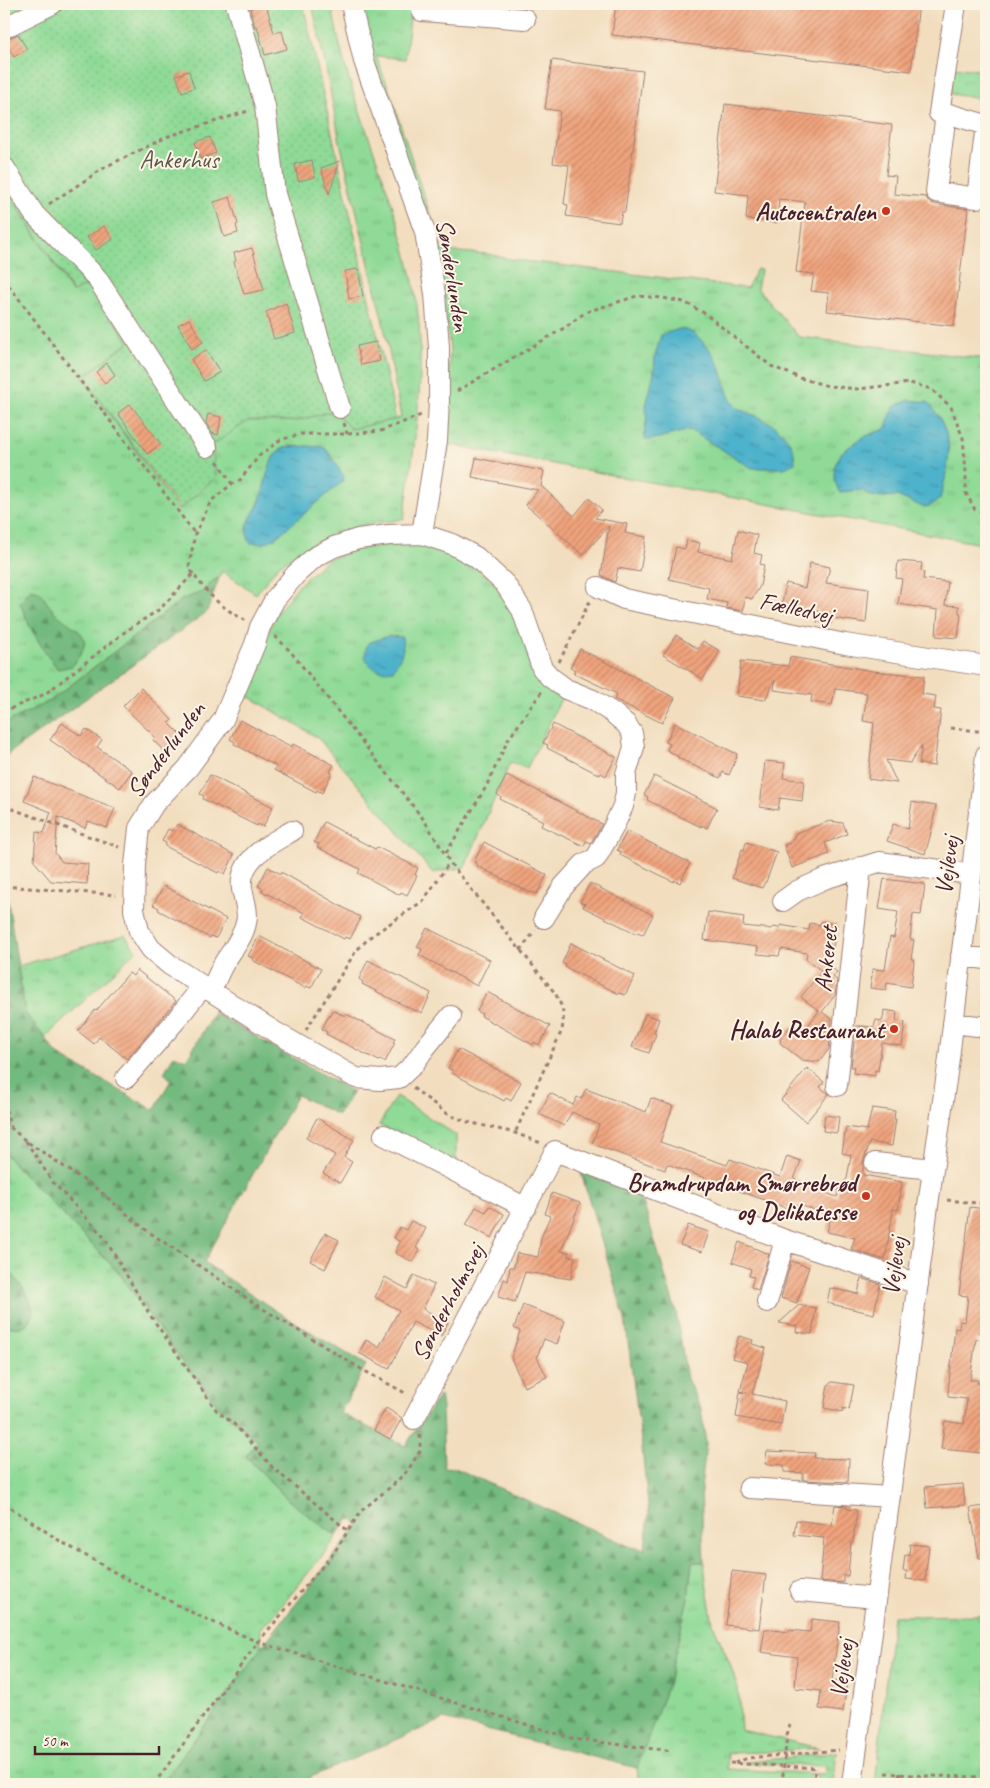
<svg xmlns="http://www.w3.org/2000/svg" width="990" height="1788" viewBox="0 0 990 1788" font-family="Caveat,sans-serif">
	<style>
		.grass { fill: url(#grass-tufts); stroke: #6c7c60; fill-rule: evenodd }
		.forest { fill: url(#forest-firs); stroke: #5e6c55 }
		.garden { fill: url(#garden-dots); stroke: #6c7c60 }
		.water { fill: url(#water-ripples); stroke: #4c687b }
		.building { fill: url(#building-hatch) }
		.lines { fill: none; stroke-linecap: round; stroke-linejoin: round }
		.minor-casing { stroke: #9e7e75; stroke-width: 22 }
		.path { stroke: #9e7e75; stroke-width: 3; stroke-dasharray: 4 4; stroke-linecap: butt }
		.minor { stroke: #fff; stroke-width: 20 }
		.path-bridge { stroke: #9e7e75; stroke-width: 3; stroke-dasharray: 4 4; stroke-linecap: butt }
		.poi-dot { fill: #c8321e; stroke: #fcf5e5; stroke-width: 2 }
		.labels { text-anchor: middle; stroke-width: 4; stroke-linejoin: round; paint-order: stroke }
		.park-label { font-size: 25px; fill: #5f574b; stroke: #fcf5e5 }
		.poi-label { font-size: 25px; font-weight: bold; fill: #4a1f2b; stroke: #fcf5e5; text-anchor: end }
		.street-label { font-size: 25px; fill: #4a1f2b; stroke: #fcf5e5 }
	</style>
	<defs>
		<pattern id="grass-tufts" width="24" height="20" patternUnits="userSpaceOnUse" patternTransform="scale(1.25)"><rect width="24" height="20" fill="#8fda96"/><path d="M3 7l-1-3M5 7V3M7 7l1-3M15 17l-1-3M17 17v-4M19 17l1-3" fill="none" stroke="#7dbb81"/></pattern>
		<pattern id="forest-firs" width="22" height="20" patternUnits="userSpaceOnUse" patternTransform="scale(1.25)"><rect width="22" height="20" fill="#73ba7f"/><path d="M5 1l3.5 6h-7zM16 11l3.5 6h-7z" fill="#609768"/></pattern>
		<pattern id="garden-dots" width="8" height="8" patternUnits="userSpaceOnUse" patternTransform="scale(1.25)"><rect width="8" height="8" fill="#8fda96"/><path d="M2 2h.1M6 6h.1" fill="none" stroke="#7dbb81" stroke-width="1.8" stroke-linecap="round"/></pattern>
		<pattern id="water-ripples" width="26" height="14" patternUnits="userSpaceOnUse" patternTransform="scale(1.25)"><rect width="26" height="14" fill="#4db2cb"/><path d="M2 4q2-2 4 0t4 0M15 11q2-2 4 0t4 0" fill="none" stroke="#4290a5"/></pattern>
		<pattern id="building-hatch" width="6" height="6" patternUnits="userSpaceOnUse" patternTransform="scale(1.25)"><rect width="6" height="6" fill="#f0a47d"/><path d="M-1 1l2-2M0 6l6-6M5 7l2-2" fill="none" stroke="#c48567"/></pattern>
	</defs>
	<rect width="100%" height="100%" fill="#fcf5e5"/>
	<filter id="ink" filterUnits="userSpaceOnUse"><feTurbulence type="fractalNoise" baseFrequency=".02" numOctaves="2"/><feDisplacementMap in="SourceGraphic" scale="10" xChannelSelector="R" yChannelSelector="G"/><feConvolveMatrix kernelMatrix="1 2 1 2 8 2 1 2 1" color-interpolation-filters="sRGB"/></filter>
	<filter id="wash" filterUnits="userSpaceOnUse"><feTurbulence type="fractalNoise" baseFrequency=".0096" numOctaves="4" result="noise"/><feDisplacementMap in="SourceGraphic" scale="20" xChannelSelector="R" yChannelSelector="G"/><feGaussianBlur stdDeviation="1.12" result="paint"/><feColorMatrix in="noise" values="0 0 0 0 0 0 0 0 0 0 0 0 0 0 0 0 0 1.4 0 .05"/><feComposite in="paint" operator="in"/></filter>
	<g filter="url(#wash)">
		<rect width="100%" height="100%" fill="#f2debf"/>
		<path class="grass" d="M312,4H331C337,31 342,59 351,85C374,156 404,225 416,299C427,373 414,446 404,519L364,525L316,542L278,566L256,594L222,571L219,578L213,581L203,592L183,599L50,701L11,720L4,727V186L72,292L85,286L91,287L129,342L83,377L178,510L216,477L211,445L248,420L295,421L334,411L351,429L401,418L386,335L340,142L325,63ZM280,450L292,523L274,539L248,524C252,517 256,510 259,502C267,485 267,465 280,450Z
			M358,4H412L405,59L376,56L389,90L442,251L489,254L509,259L747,288L757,269L761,270L757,288L799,337L986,359V545L446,444L450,349L440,272L377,75Z
			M953,67L986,71V100L951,94Z
			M410,542L446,548L479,569L507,595L564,693L527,768L510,763L465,867L433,873L318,738L252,698L241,697L276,614L298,586L325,561L356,549Z
			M125,935L136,951L45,1038L25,1013L18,966Z
			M396,1096L456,1135V1157L459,1166L379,1125Z
			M4,1153L120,1274L179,1357L223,1411L258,1441L246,1456L288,1500L336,1536L334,1541L271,1619L261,1627V1648L162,1784H4V1325C10,1327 20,1329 26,1324C47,1311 13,1276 4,1265Z
			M692,1562H704L706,1582L713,1624L730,1664L738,1688L741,1730L819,1748L766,1752L728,1753L727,1769L825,1774L826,1766L742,1763L837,1752L833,1784H817V1775L810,1774L808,1784H639L637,1768L646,1742L688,1598Z
			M986,1615V1784H875L893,1616Z"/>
		<path class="forest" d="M219,578L207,612L4,757V727L11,720L50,701L183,599L203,592L213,581Z
			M31,589L39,591C44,597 47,604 53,610C72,632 101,630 72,666L58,669L46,654L29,625L20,603Z
			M4,875L25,1013L58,1055L154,1110L171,1080L164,1073L174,1055L186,1060L214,1013L353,1092L338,1115L297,1095L204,1262L276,1311L366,1365L340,1413L405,1446L440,1395L442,1408L444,1467L455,1468L631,1547L645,1549L649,1513L641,1439L625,1319L581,1173L640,1192L676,1312L687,1379L701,1409L706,1444L701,1488L704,1562H692L688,1598L668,1684L637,1768L444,1719L295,1784H162L261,1648L358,1525L352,1519L347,1520L336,1536L288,1500L246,1456L258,1441L223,1411L179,1357L120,1274L4,1153Z
			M4,1265C13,1276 47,1310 26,1324C20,1329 11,1328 4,1325Z"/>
		<path class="garden" d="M4,4H303L396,419L351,429L334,411L295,421H248L212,445L216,477L180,509L83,377L129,342L91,287L85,286L73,292L4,186Z"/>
		<path class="water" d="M679,329C689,330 692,332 699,338C710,348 717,359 722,373C726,384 727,397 735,406C740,411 746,411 752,414C774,423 795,437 795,463L784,468H752L690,430L650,440L645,439L644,433L647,417L646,406L654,373L655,356L661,335Z
			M909,400L928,402C957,436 950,460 940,499L930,506L923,507L897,496L884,497L870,496L862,490L839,492L835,481L834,467L842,452L863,437L883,430L886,427L894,407Z
			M307,446L323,447L327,450L344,477L342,482L274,539L264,543H250C247,537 246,531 248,524C250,517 256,510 259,503C265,490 267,458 280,450C287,445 299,447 307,446Z
			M388,636L402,637L403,649L401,656L393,670C374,674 359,662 368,643Z"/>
		<g id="blocks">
			<path class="building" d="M266,4L274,33L282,31L287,49L265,55L257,26L255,27L250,8Z
				M616,4H919L911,71L612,35Z
				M18,34L27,49L14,57L4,40Z
				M552,60L643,71L625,212H622L620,223L566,216L568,205L564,204L569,165L553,163L560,111L545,109Z
				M189,71L194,88L182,92L176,75Z
				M725,104L892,125L886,175L896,176L894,194L926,197L929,202L934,204L968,209L954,326L827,311L829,293L811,291L814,274L796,272L805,202L779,199L777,223L746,219L748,195L714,191Z
				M210,137L216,153L200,159L195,142Z
				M312,160L315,177L298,181L295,164Z
				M340,161L329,194L321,168Z
				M230,197L238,224L236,225L238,233L224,237L214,202Z
				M104,226L113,239L96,250L87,237Z
				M252,248L264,290L244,294L234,262L236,261L234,253Z
				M358,269L363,296L349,299L345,271Z
				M286,303L295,333L274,339L266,312Z
				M189,319L203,342L192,349L178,325Z
				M376,342L380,361L361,365L357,346Z
				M206,350L220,372L204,381L191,359Z
				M107,363L115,375L105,383L96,372Z
				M130,404L161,444L147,454L118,413Z
				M208,414L221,417L218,435L212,433L206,423Z
				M476,458L544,471L541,486L574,516L589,498L602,510L595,518L627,524L625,533L646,537L640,572L618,568L615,582L601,575L609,526L583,555L526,505L538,490L472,477Z
				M738,530L757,535L754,553L762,555L760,564L764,565L760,586L752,599L745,597L743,611L726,608L727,603L707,599L709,588L669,579L676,547L685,549L687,540L700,543L698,552L732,559Z
				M898,561L922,563L921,571L924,572L923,579L948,582L945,605L959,606V613L961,614L958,638L936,636L938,610L898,604L902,579L896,578Z
				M810,563L830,567L826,583L869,589L866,623L832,618L831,624L817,622L818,610L782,603L786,583L805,588Z
				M676,635L698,649L703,641L720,651L703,679L663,655Z
				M580,649L675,698L662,723L614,699L617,694L573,673L575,670L570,668Z
				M790,657L873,671L924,676L922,694L936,696L934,709L941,710L934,766L919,764L922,745L910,763L886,760L897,783L868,779L874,723L863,721L867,693L835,689L832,705L811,702L812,695L774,690L775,680L765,700L737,696L741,661L788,666Z
				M141,688L172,720L169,723L181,735L164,751L153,740L156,738L123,706Z
				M240,720L292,747L293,744L334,765L330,772L332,773L322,793L317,790L316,792L274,770L276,766L234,744L235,742L230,739Z
				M62,723L81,736L86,729L102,740L97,747L132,771L120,788L50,740Z
				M675,723L737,754L736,757H737L729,775L723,772L720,778L678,758L679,757L667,750L670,744L666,742Z
				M553,724L616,757L606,776L601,773L600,775L547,748L548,745L543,743Z
				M765,761L785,763L783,778L804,781L802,801L780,798L778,810L760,807Z
				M210,775L273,807L263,827L258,824L257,826L203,799L204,796L200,794Z
				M507,775L602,824L591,843L586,841L584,846L541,826L543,821L500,799L501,797L497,794Z
				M654,776L717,808L707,828L701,825V827L647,800L648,797L644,795Z
				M34,777L115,808L107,828L88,821L85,828L58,817L55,853L62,862L88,864L87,884L51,881L34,861L36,832L44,833L51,812L24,801Z
				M912,802L936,806L930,837L925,854L887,841L893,824L908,829Z
				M830,821L843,823L847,834L825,843L829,854L792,868L784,845L791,843L796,833Z
				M324,822L375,849L377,847L418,868L415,875L417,876L407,895L401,892L400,895L358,873L360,869L317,847L319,844L314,842Z
				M177,824L234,855L225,874L219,871L218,873L165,846L166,843L162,841L168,829L173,831Z
				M627,831L690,863L680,883L674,880V882L620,855L621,852L617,850Z
				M484,842L547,875L537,894L532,892L531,893L477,866L478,864L474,862Z
				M746,842L777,852L766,882H765L762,888L732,878L742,849L744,850Z
				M268,867L281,874V872L360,917L359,919L360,920L350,939L345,937L344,939L302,917L304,913L262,891L263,889L258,886Z
				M884,879L925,884L921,915L913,914L910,939L914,940L911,959H913L914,962L911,987L887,983L886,990L870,988L873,969L885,970L890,937L894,938L898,912L879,909Z
				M590,883L653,915L643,935L638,932L637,934L583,907L585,904L580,902Z
				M164,886L226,919L216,938L211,936L210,938L158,910L159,908L153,905Z
				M708,912L744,917L743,926L772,929L773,927L780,928V925L809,930L810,923L821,925V922L837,924L830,966L837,972L833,977L837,980L835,995L822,1012L832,1019L829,1049L819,1062L802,1060L780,1043L781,1041L780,1040L790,1027L792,1028L793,1026L802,1033L819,1011L801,997L822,971L806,959L807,953L781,949L779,956L757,954L758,947L704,940Z
				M427,928L490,960L477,986L419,955L422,949L417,947Z
				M259,936L321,969L311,988L306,986L305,988L252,960L253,958L248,956Z
				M571,943L635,976L625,995L619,993V994L565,967L566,965L562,963Z
				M368,960L431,993L422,1013L416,1010L415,1011L362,984L363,982L359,979Z
				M137,970L176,1001L127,1059L99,1037L94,1044L78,1031L95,1010L96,1011L129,973L133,976Z
				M487,992L550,1026L539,1045L534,1042L533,1045L481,1016L482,1014L477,1011Z
				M332,1010L345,1016L346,1014L395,1039L393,1042L395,1043L385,1062L380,1059L379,1061L326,1034L327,1032L322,1029Z
				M884,1010L897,1012L896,1021L905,1022L902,1046L882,1043L878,1071L875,1070V1076L853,1073L854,1067H851L856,1026L874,1027L876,1020L882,1021L883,1019Z
				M645,1014L659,1019L654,1033L656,1034L649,1053L632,1047Z
				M458,1049L521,1082L511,1101L506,1098L504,1101L452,1073L453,1071L448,1068Z
				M807,1068L824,1082L820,1087L829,1094L806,1122L781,1100Z
				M586,1089L646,1112L651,1098L673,1106L660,1142L727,1165L730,1159L780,1177L787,1156L801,1161L794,1179L812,1186V1188L837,1197L840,1185L847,1179L851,1155L842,1153L846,1127L867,1130L872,1108L895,1111L894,1119H896L892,1146L870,1142L863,1162V1175L902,1182L898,1210L893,1209V1211L885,1260L851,1249L855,1238L827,1232L831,1215L796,1204L794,1211L667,1164L665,1170L592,1144L599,1125L572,1112L564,1126L539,1114L550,1093L573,1105L577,1097L581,1099Z
				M825,1115L839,1117L837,1133L823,1131Z
				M317,1118L354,1140L344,1157L352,1162L340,1183L323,1173L335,1155L306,1138Z
				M552,1193L580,1203L561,1251L569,1252L568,1256L575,1257L571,1279L525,1272L515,1302L498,1297L504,1279L508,1281L510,1267H514L517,1253L538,1257L541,1238L550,1216L545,1214Z
				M489,1206L504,1214L492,1238L466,1225L476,1207L486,1212Z
				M970,1207L986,1209V1341L976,1339L970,1380H978L977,1383L986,1384V1423L982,1453L941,1449L945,1421L964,1424L967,1399L948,1397V1391L955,1328L959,1329L960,1321L965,1322L968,1296L959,1295Z
				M411,1221L426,1228L416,1248L420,1250L413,1262L395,1253L400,1242L394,1238L400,1227L406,1230Z
				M688,1225L709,1232L702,1252L680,1245Z
				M325,1233L339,1240L325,1269L310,1261Z
				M739,1242L769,1254L758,1290L751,1287L754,1277L749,1276L751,1269L732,1262Z
				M791,1261L809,1267L797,1303L781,1298Z
				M414,1275L434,1285L423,1309L448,1322L441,1336L413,1322L389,1369L359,1353L366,1340L379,1347L399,1310L375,1297L385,1277L407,1289Z
				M861,1278L880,1284L874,1314L827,1303L830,1288L858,1294Z
				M523,1305L565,1321L557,1344L544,1339L537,1357L547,1377L524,1387L511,1358L520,1331L514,1328Z
				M799,1305L816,1308L812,1334L796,1332L797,1326L779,1323Z
				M739,1336L753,1340L752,1344L766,1348L752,1394L785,1401L781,1425L736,1417L740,1392L747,1393L740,1391L748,1362L732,1358Z
				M832,1382L854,1385L849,1410L843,1408V1412L824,1408L828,1385Z
				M386,1408L402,1418L390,1439L374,1430Z
				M767,1451L815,1453L814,1458L849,1459L848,1482L803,1480V1473L784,1472V1465L765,1464Z
				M963,1484L965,1505L927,1508L925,1487Z
				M835,1505L847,1506V1509L857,1510L853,1542H851L848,1576L843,1575V1583L820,1581L824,1538L794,1535L796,1520L832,1525Z
				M984,1506L986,1517V1558H979L970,1508Z
				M910,1544L929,1546L925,1581L906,1579L907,1571H903L905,1555L909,1556Z
				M732,1571L766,1575L759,1629L726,1625Z
				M812,1619L840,1622L832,1680L847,1682L843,1712L819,1709L821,1691L795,1688L797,1657L761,1652L765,1629L789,1632V1630L810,1632Z"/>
		</g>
	</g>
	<g filter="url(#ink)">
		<use href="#blocks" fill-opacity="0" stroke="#9e7e75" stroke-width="1"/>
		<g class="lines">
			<defs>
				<path id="minor" d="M236,4L265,106L275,194L340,408
					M351,4L364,61L425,232L435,294L439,347V401L437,441L422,534
					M423,4L422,11L525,19
					M4,28L52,4
					M946,113L936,192L977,198L986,125L946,113H939L956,4
					M4,167L34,214L96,277L207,447
					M598,587L624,599L845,644L986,666
					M783,901L797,891L824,879L879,862L971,874
					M961,956L986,959
					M211,991C215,982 219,972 224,963C232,950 243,938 246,923C249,913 244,899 242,889C238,859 270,844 292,831
					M451,1016L425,1048L413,1065L399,1078L380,1080L356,1078L275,1032L170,965L151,949L139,931L134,910L135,865L139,828L154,804L188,768L223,720L255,644L260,627L275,599L296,574L315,557L334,547L358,539L389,535L422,534L452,544L476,557L505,584L522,610L542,668L550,677L566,689L593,700L613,713L626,724L632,733L634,747L626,774V793L623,806L613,828L596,858L584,864L563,887L544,918
					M953,1023L986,1027
					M126,1078L177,1019L202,987
					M837,1086L861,867
					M384,1135L526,1208
					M875,1163L933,1169
					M767,1302L785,1240
					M414,1419L555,1151L785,1240L918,1284
					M749,1488L890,1497
					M800,1591L876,1598
					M852,1784L929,1198L948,1066L986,755"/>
			</defs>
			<use href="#minor" class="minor-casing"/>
			<path class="path" d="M49,204L107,166L169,136L248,111
				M4,279L195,534
				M457,391L564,328L586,312L637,296L663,298L684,302L704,313L771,366L800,378L828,386L858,389L910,383L931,389L951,407L963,438L966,472V493L975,510L986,514
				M344,423L347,434
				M217,461L232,484
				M193,574L189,566L195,534L211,501L232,484L240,480L259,456L280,440L301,434H347L381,431L421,415
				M275,636L291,652L424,820L451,864L555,993C563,1008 565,1013 562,1030L515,1133
				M559,662L590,601
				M4,714L12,708L45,694L126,631L160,609L193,574C209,595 221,608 245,620
				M951,728L986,732
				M4,806L119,847
				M446,853L486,787L508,740L542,691
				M4,886L116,895
				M520,950L535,931
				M306,1030L356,951L370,937L423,901L447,866L451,864
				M413,1088L449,1115L468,1122L515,1133L541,1143
				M4,1102L10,1127
				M4,1122L26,1141L97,1189L146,1230L260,1307L361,1369L407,1394
				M26,1141L52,1181L104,1237L150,1315L217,1411L234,1424L273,1468L347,1530
				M947,1200L986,1204
				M4,1503L60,1541L123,1577L197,1615L258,1642L574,1739L672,1751
				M787,1735L790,1725
				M730,1763L818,1768
				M735,1763L748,1758L839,1750
				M885,1773L926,1776L986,1777
				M154,1784L258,1642L333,1554L361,1511L394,1484L408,1470L420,1451V1435
				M814,1784L815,1768
				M897,1784L900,1773"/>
			<use href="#minor" class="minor"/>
			<path class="path-bridge" d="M782,1784L787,1735"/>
		</g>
	</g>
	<g class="poi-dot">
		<circle cx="886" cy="211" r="5"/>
		<circle cx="894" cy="1029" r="5"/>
		<circle cx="866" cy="1196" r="5"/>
	</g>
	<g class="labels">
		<g class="park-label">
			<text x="179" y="168">Ankerhus</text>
		</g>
		<g class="poi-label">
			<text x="876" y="220">Autocentralen</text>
			<text x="884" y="1038">Halab Restaurant</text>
			<text x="856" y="1191">Bramdrupdam Smørrebrød<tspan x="856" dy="29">og Delikatesse</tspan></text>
		</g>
		<g class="street-label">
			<text transform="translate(454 275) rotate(81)" y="9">Sønderlunden</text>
			<text transform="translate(796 607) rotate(12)" y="9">Fælledvej</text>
			<text transform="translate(165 749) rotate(-53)" y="9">Sønderlunden</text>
			<text transform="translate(946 865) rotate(-83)" y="9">Vejlevej</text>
			<text transform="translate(825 959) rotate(-84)" y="9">Ankeret</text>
			<text transform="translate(893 1266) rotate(-83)" y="9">Vejlevej</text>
			<text transform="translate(447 1302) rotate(-62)" y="9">Sønderholmsvej</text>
			<text transform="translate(841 1668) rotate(-83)" y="9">Vejlevej</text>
		</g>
	</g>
	<rect width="990" height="1788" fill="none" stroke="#fcf5e5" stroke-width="20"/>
	<path d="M35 1746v8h124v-8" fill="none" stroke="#4a1f2b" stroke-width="2.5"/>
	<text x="42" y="1746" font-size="15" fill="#4a1f2b" stroke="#fcf5e5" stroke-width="4" paint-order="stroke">50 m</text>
</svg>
